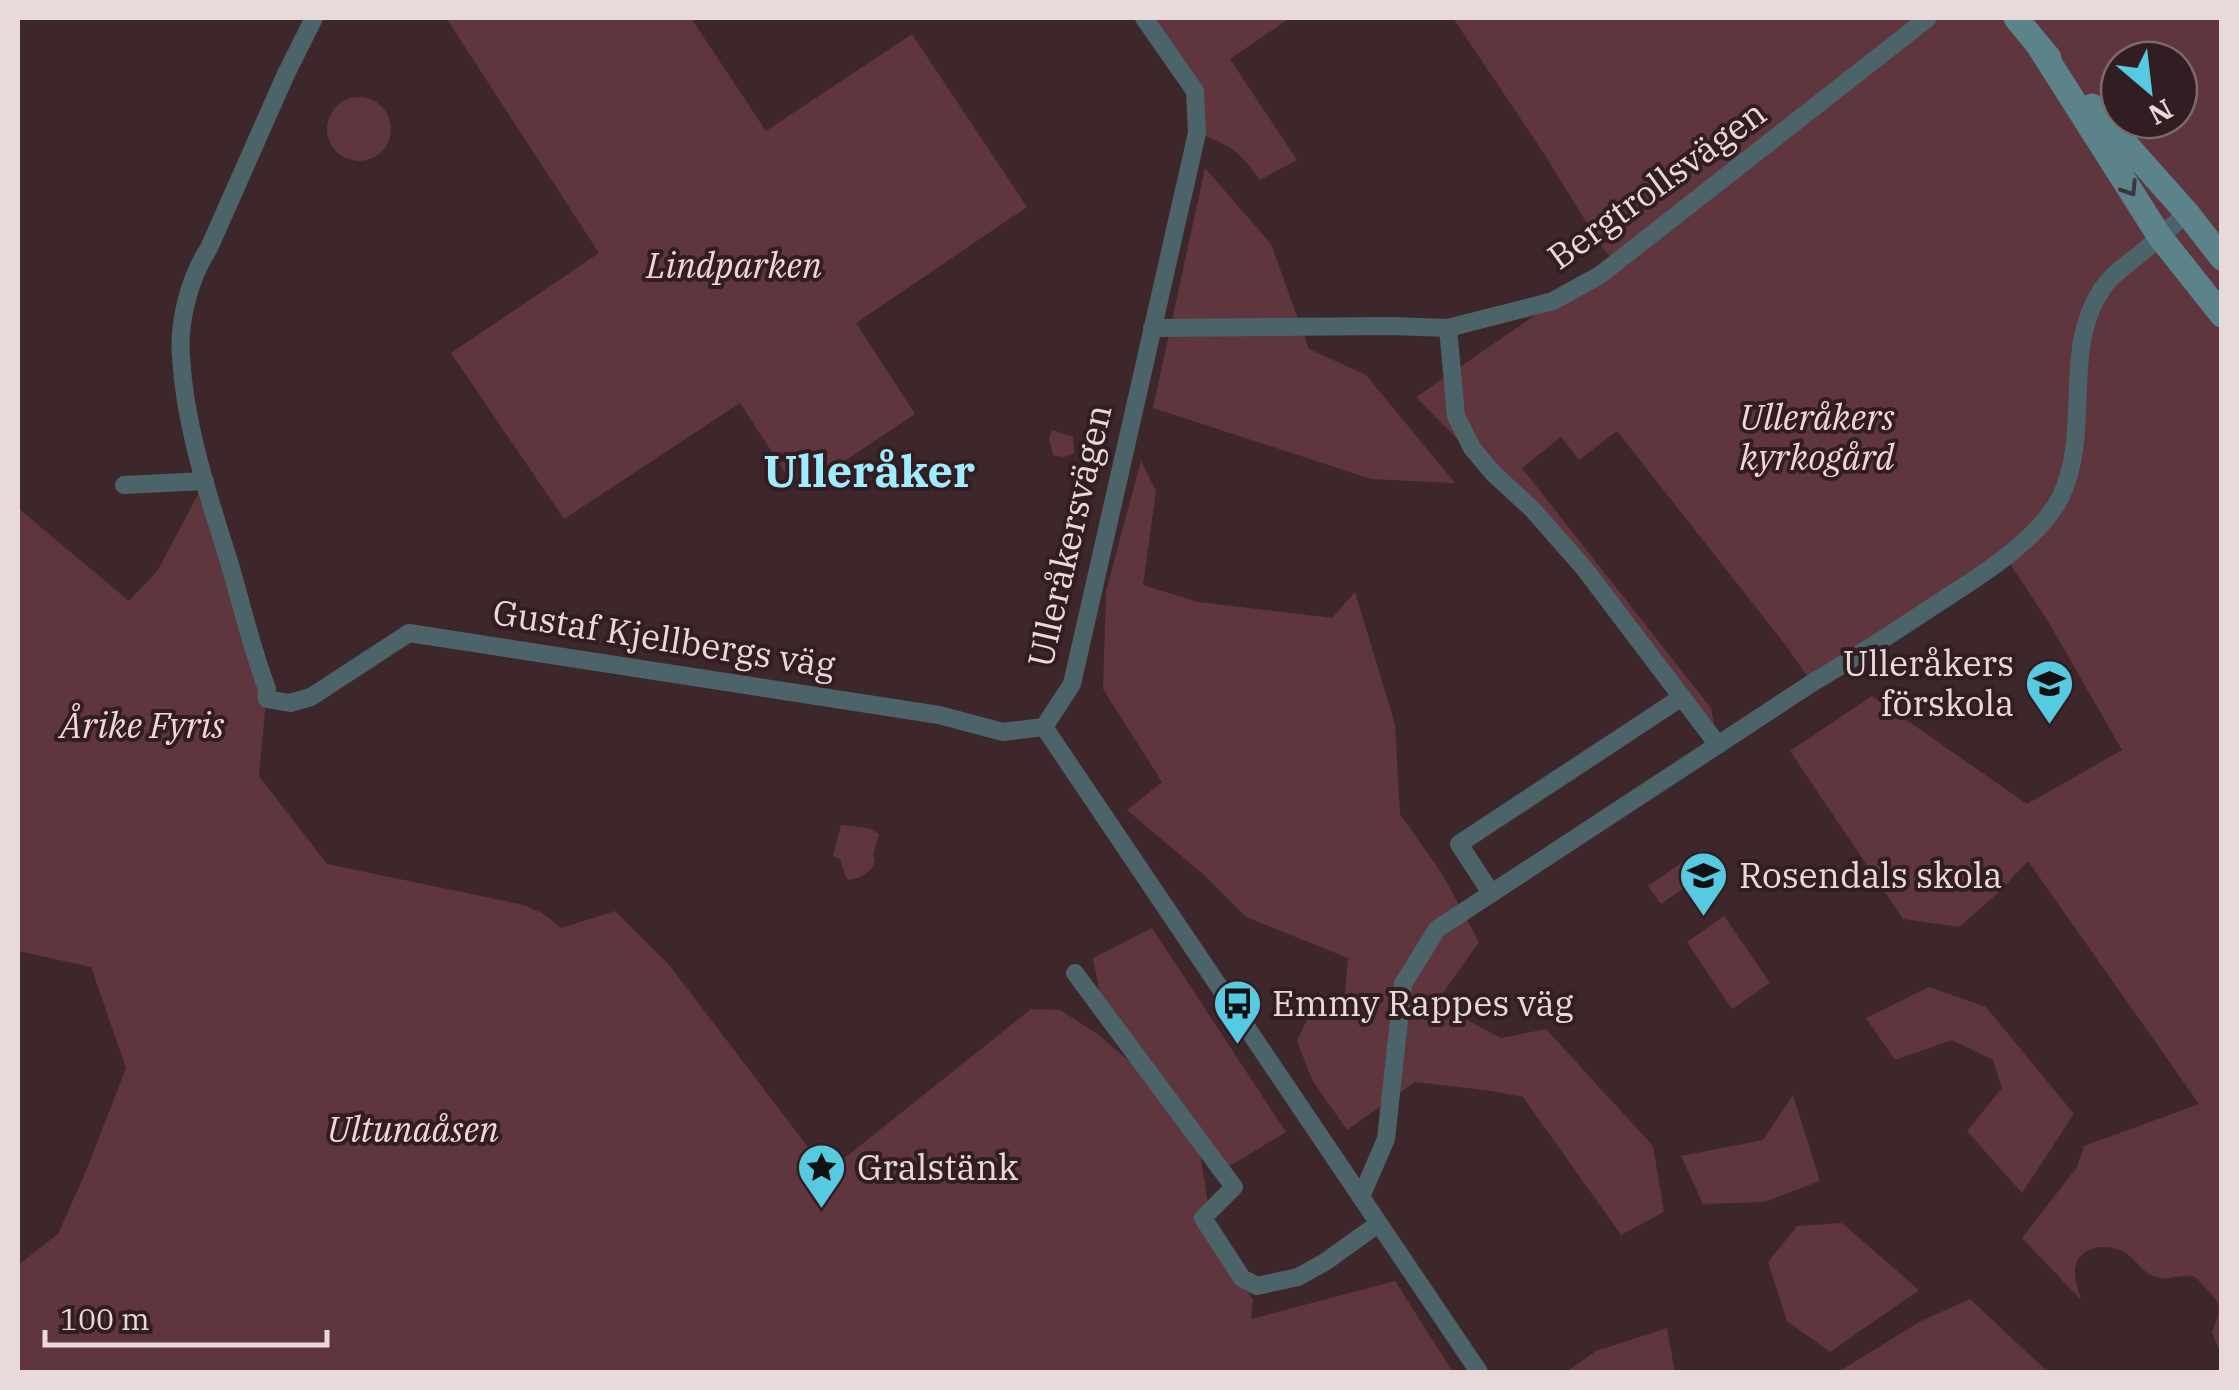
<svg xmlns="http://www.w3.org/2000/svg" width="2239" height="1390" viewBox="0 0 2239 1390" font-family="'IBM Plex Serif',serif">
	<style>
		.green { fill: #5f353e; fill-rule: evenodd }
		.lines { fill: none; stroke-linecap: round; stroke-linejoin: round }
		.street { stroke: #4c6469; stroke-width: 18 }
		.secondary { stroke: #5c828a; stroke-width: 25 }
		.oneway { stroke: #3c373c }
		.labels { text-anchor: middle; stroke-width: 8; stroke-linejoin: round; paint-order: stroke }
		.street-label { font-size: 35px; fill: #e8d9db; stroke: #321e22 }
		.park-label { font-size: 35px; font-style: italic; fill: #f6d5da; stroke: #321e22 }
		.poi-label { font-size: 35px; fill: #e8d9db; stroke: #321e22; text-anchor: start }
		.district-label { font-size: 45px; font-weight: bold; fill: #9eecfd; stroke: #321e22 }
	</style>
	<rect width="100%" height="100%" fill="#3d272b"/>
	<path class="green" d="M446,18H691L766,131L912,34L1027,207L856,323L915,414L798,492L740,403L564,519L451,353L599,253Z
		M1157,18H1290L1230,59L1297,160L1260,180C1239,150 1231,146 1197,133L1195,91L1154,32Z
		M1453,18H2221V1355L2212,1332C2222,1306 2222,1305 2203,1285C2198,1281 2198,1277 2191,1276C2178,1274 2167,1282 2153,1276C2142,1272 2135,1258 2124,1252C2106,1242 2077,1246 2075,1270C2074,1279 2079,1291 2081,1300L2022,1238L2077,1167L2084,1146L2199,1104L2028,861L1999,892L1959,927L1903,919L1790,751L1872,696L2027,804L2122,750L2049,623L2006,558L1812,683L1787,647L1617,431L1579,460L1561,437L1522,468L1711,708L1718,745L1584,568L1416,397L1614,261L1601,246L1543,152ZM2119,60H2179V120H2119Z
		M327 129a32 32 0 1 1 64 0a32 32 0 1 1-64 0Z
		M1205,168L1271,244L1309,349L1366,375L1455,483L1371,479L1153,408Z
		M1052,430L1073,437L1074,454L1062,457L1053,455L1049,439Z
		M1141,461L1156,491L1143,585L1198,602L1332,618L1355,592L1395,724L1400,814L1443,875L1479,942L1436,1003L1501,1038L1546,1029L1653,1146L1664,1212L1621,1235L1523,1097L1492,1091L1415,1082L1347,1130L1312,1080L1297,1041L1320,992L1344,1003L1348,958L1246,917L1205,876L1127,810L1162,782L1103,689L1106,591Z
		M205,481L267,689L259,776L327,864L524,905L542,913L561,928L615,911L670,966L827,1172L1031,1009L1060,1010L1099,1035L1147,1077L1200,1153L1213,1234L1253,1300L1251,1319L1395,1281L1453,1372H18V1265L58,1234L86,1171L126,1068L91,967L18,951V508L129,601L158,570Z
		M841,825L868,828L879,834L873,855L875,861C871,873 862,877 850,880L846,878L840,859L833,856Z
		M1686,860L1699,878L1661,904L1648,886Z
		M1724,916L1770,983L1732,1009L1687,942Z
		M1152,928L1286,1132L1228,1167L1100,995L1093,958Z
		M1929,987L1986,1007L2074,1114L2022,1193L1967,1131L2002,1088L1993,1060L1952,1040L1895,1060L1866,1018Z
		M1793,1095L1820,1181L1764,1202L1703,1204L1681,1156L1763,1140Z
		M1842,1223L1919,1290L1830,1352L1787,1321L1768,1262L1797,1226Z
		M1970,1299L2048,1372H1838L1921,1321Z
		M1667,1328L1675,1372H1566L1596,1351Z"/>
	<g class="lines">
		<path class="street" d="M314,18L286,74L209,248C190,277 178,321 181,357C185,428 209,497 230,565C242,606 252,649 267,689V699L290,703L311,697L409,633L939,715L1003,732L1044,727
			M1144,18L1195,91L1197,133L1072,684L1044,727L1479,1372
			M1152,328L1391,326L1448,328L1553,301L1600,275L1928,18
			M1448,328L1456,416L1472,448L1493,473L1532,509L1584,568L1718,745
			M124,485L205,481
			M1491,893L1459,844L1682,697
			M1075,973L1234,1187L1203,1218L1242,1278L1257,1286L1298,1277L1325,1262L1378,1224
			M1361,1197L1386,1139L1403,984L1437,929L1812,683C1856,657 1899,629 1941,601C1980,576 2040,539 2061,496C2092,431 2061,350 2102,289C2112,274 2127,265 2141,253C2157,240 2172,226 2187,213"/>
		<path class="secondary" d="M2016,18L2049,58
			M2040,48L2160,237L2222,315
			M2092,106L2187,213L2222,258"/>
	</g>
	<defs><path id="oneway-chevron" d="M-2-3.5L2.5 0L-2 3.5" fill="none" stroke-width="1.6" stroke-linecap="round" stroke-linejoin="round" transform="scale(2.5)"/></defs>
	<use class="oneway" href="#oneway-chevron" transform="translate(2130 189) rotate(57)"/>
	<defs>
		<symbol id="school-pin" viewBox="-11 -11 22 30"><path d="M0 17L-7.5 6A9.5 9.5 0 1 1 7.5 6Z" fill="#55cae0" stroke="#321e22"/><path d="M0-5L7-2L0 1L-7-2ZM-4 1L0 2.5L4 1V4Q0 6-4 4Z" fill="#111"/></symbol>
		<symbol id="bus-pin" viewBox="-11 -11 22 30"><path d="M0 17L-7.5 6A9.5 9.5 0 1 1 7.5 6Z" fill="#55cae0" stroke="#321e22"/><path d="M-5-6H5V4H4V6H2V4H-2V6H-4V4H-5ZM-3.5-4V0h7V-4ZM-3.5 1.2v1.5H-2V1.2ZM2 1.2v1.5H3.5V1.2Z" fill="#111"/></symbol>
		<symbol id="sight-pin" viewBox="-11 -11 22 30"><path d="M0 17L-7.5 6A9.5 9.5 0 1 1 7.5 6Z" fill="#55cae0" stroke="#321e22"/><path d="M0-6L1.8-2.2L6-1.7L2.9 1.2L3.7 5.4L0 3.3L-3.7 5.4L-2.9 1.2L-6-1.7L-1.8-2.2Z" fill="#111"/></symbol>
	</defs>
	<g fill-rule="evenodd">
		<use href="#school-pin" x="2022" y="656" width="55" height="75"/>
		<use href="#school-pin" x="1676" y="848" width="55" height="75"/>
		<use href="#bus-pin" x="1210" y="976" width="55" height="75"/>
		<use href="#sight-pin" x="794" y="1140" width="55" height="75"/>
	</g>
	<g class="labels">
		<g class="street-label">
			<text transform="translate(1657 185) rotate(-36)" y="12">Bergtrollsvägen</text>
			<text transform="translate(1070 536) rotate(-77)" y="12">Ulleråkersvägen</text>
			<text transform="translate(664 639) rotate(9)" y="12">Gustaf Kjellbergs väg</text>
		</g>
		<g class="park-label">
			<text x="734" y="278">Lindparken</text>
			<text x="1817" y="430">Ulleråkers<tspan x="1817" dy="40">kyrkogård</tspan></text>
			<text x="142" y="738">Årike Fyris</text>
			<text x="413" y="1142">Ultunaåsen</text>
		</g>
		<g class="poi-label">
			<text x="2014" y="676" text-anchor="end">Ulleråkers<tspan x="2014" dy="40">förskola</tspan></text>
			<text x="1739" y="888">Rosendals skola</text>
			<text x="1272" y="1016">Emmy Rappes väg</text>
			<text x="857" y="1180">Gralstänk</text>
		</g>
		<g class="district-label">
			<text x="869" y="487">Ulleråker</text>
		</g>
	</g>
	<rect width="2239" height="1390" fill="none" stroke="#e8d9db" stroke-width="40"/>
	<g transform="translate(2149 90) rotate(152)"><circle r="48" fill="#321e22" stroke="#7b696c" stroke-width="2.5"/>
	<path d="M0-8L18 38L0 25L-18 38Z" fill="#55cae0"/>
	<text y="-15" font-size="28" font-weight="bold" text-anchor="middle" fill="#e8d9db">N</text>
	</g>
	<path d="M45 1330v15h282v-15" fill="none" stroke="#e8d9db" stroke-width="5"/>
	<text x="60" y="1330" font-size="30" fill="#e8d9db" stroke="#321e22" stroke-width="8" paint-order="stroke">100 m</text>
</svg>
